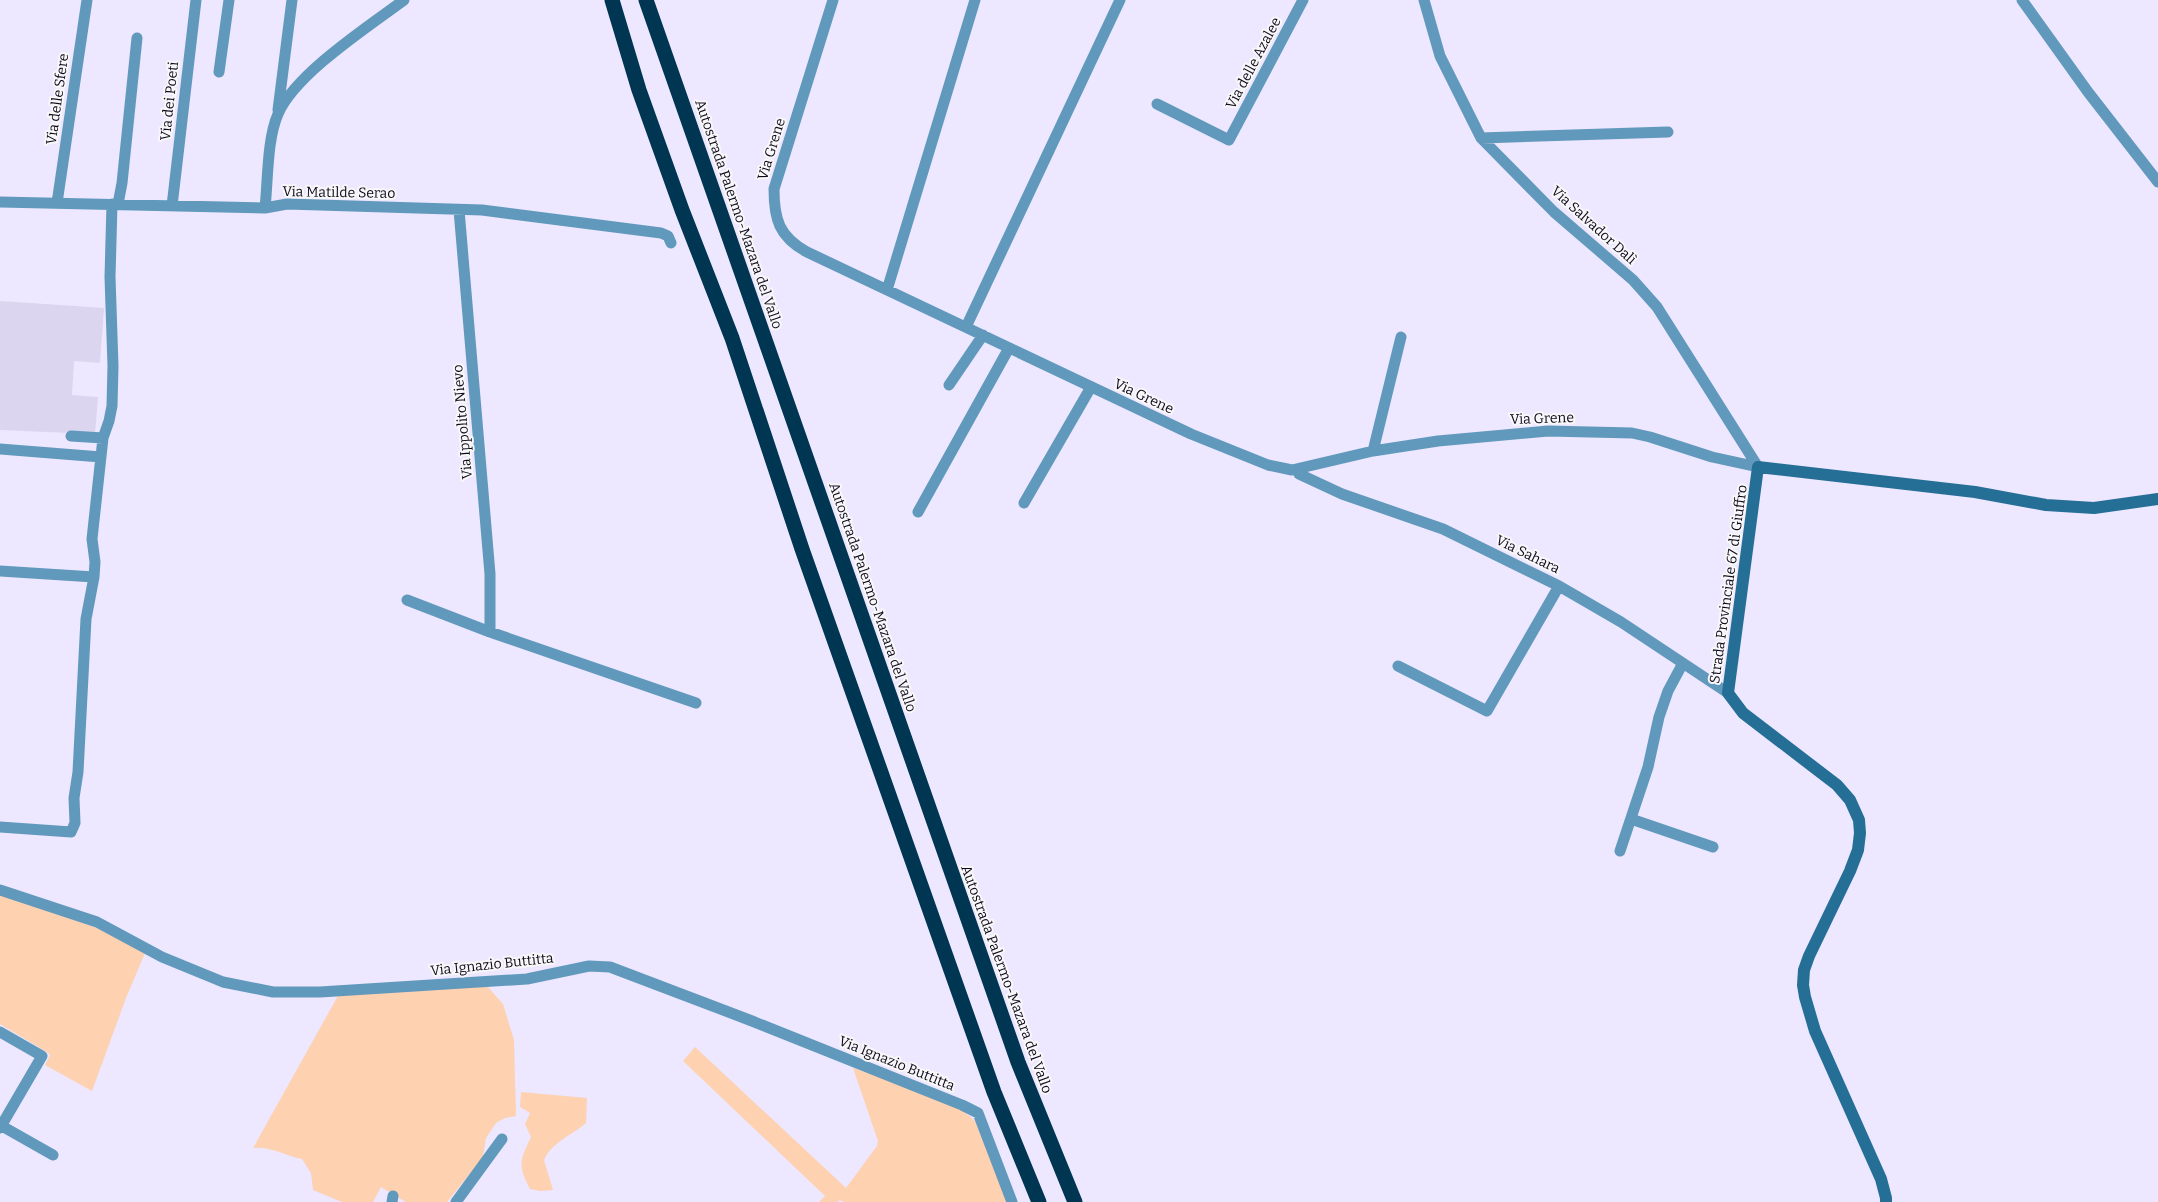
<svg xmlns="http://www.w3.org/2000/svg" width="2158" height="1202" viewBox="0 0 2158 1202" font-family="Bitter,serif">
	<style>
		.built { fill: #dcd5f0 }
		.green { fill: #fed1b1 }
		.lines { fill: none; stroke-linecap: round; stroke-linejoin: round }
		.street { stroke: #6199bc; stroke-width: 11 }
		.secondary { stroke: #256f97; stroke-width: 12 }
		.highway { stroke: #003651; stroke-width: 15 }
		.labels { text-anchor: middle; stroke-width: 4; stroke-linejoin: round; paint-order: stroke }
		.street-label { font-size: 14px; fill: #0f091d; stroke: #f8f8f8 }
	</style>
	<rect width="100%" height="100%" fill="#ede7ff"/>
	<path class="built" d="M0,301L104,308L100,363L74,361L72,395L98,397L95,434L0,430Z"/>
	<path class="green" d="M0,893L105,931L145,953L126,998L92,1091L45,1065L50,1055L47,1052L0,1024Z
		M487,986L503,1004L514,1040L516,1116L505,1118L496,1123L486,1138L483,1157L447,1202H406L381,1187L373,1202H342L313,1190L311,1173L302,1159C285,1156 271,1146 253,1148L339,994Z
		M695,1047L846,1188L877,1146L878,1141L853,1068C887,1080 951,1096 975,1121L1008,1202H844L840,1200L837,1202H819L825,1196L683,1061Z
		M521,1092L587,1098L586,1123C572,1135 551,1143 544,1160L553,1190L540,1191L530,1189C517,1164 520,1161 531,1137L525,1124L530,1113L520,1107Z"/>
	<g class="lines">
		<path class="street" d="M833,0L774,189C774,219 779,237 807,252L1191,434L1268,465L1292,470L1373,451L1438,441L1548,431L1632,433L1650,437L1712,457L1758,467
			M1424,0L1440,56L1481,138L1554,212L1633,280L1657,307L1758,467
			M2022,0L2088,92L2158,182
			M219,72L229,0
			M1157,104L1229,140L1303,0
			M278,110L292,0
			M1481,138L1668,132
			M0,202L265,208L287,204L482,210L661,233L668,236L671,243
			M57,203L87,0
			M118,204L122,183L137,38
			M172,206L196,0
			M265,208C268,180 267,139 278,114C295,74 369,26 404,0
			M459,210L490,574V632
			M887,290L975,0
			M966,327L1120,0
			M949,385L983,335
			M71,436L103,438
			M0,449L101,457
			M1373,451L1401,337
			M1299,474L1342,494L1443,529L1559,586L1621,622L1728,693
			M1024,503L1091,387
			M918,512L1009,348
			M0,571L94,577
			M407,600L490,632L696,703
			M1398,666L1487,711L1559,586
			M1631,819L1713,847
			M0,827L71,832L75,823L74,798L78,772L86,619L94,577L95,562L92,539L103,438L109,421L112,406L113,366L110,277L112,204
			M1620,851L1648,767L1659,717L1668,691L1683,663
			M0,890L97,922L162,957L223,982L273,992H320L494,981L527,979L589,966L610,967L752,1021L962,1105L978,1113L1012,1202
			M0,1032L42,1056L0,1128
			M0,1125L53,1155
			M392,1202L393,1196
			M456,1202L502,1139"/>
		<path class="secondary" d="M1886,1202V1198L1881,1179L1815,1031L1805,997L1803,985L1804,970L1809,956L1850,871L1858,850L1860,833L1859,820L1850,800L1837,785L1743,713L1728,693L1758,467L1975,492L2046,505L2094,508L2158,499"/>
		<path class="highway" d="M612,0L639,90L682,210L732,338L802,549L994,1092L1039,1202
			M646,0L1018,1062L1075,1202"/>
	</g>
	<g class="labels">
		<g class="street-label">
			<text transform="translate(1253 63) rotate(-62)" y="5">Via delle Azalee</text>
			<text transform="translate(57 99) rotate(-82)" y="5">Via delle Sfere</text>
			<text transform="translate(169 101) rotate(-84)" y="5">Via dei Poeti</text>
			<text transform="translate(771 149) rotate(-73)" y="5">Via Grene</text>
			<text transform="translate(339 192) rotate(1)" y="5">Via Matilde Serao</text>
			<text transform="translate(739 214) rotate(71)" y="5">Autostrada Palermo-Mazara del Vallo</text>
			<text transform="translate(1594 225) rotate(42)" y="5">Via Salvador Dalì</text>
			<text transform="translate(1144 396) rotate(25)" y="5">Via Grene</text>
			<text transform="translate(1542 418) rotate(-2)" y="5">Via Grene</text>
			<text transform="translate(462 422) rotate(-95)" y="5">Via Ippolito Nievo</text>
			<text transform="translate(1528 554) rotate(26)" y="5">Via Sahara</text>
			<text transform="translate(1728 584) rotate(-82)" y="5">Strada Provinciale 67 di Giuffro</text>
			<text transform="translate(873 597) rotate(71)" y="5">Autostrada Palermo-Mazara del Vallo</text>
			<text transform="translate(492 964) rotate(-6)" y="5">Via Ignazio Buttitta</text>
			<text transform="translate(1007 979) rotate(70)" y="5">Autostrada Palermo-Mazara del Vallo</text>
			<text transform="translate(897 1063) rotate(22)" y="5">Via Ignazio Buttitta</text>
		</g>
	</g>
</svg>
